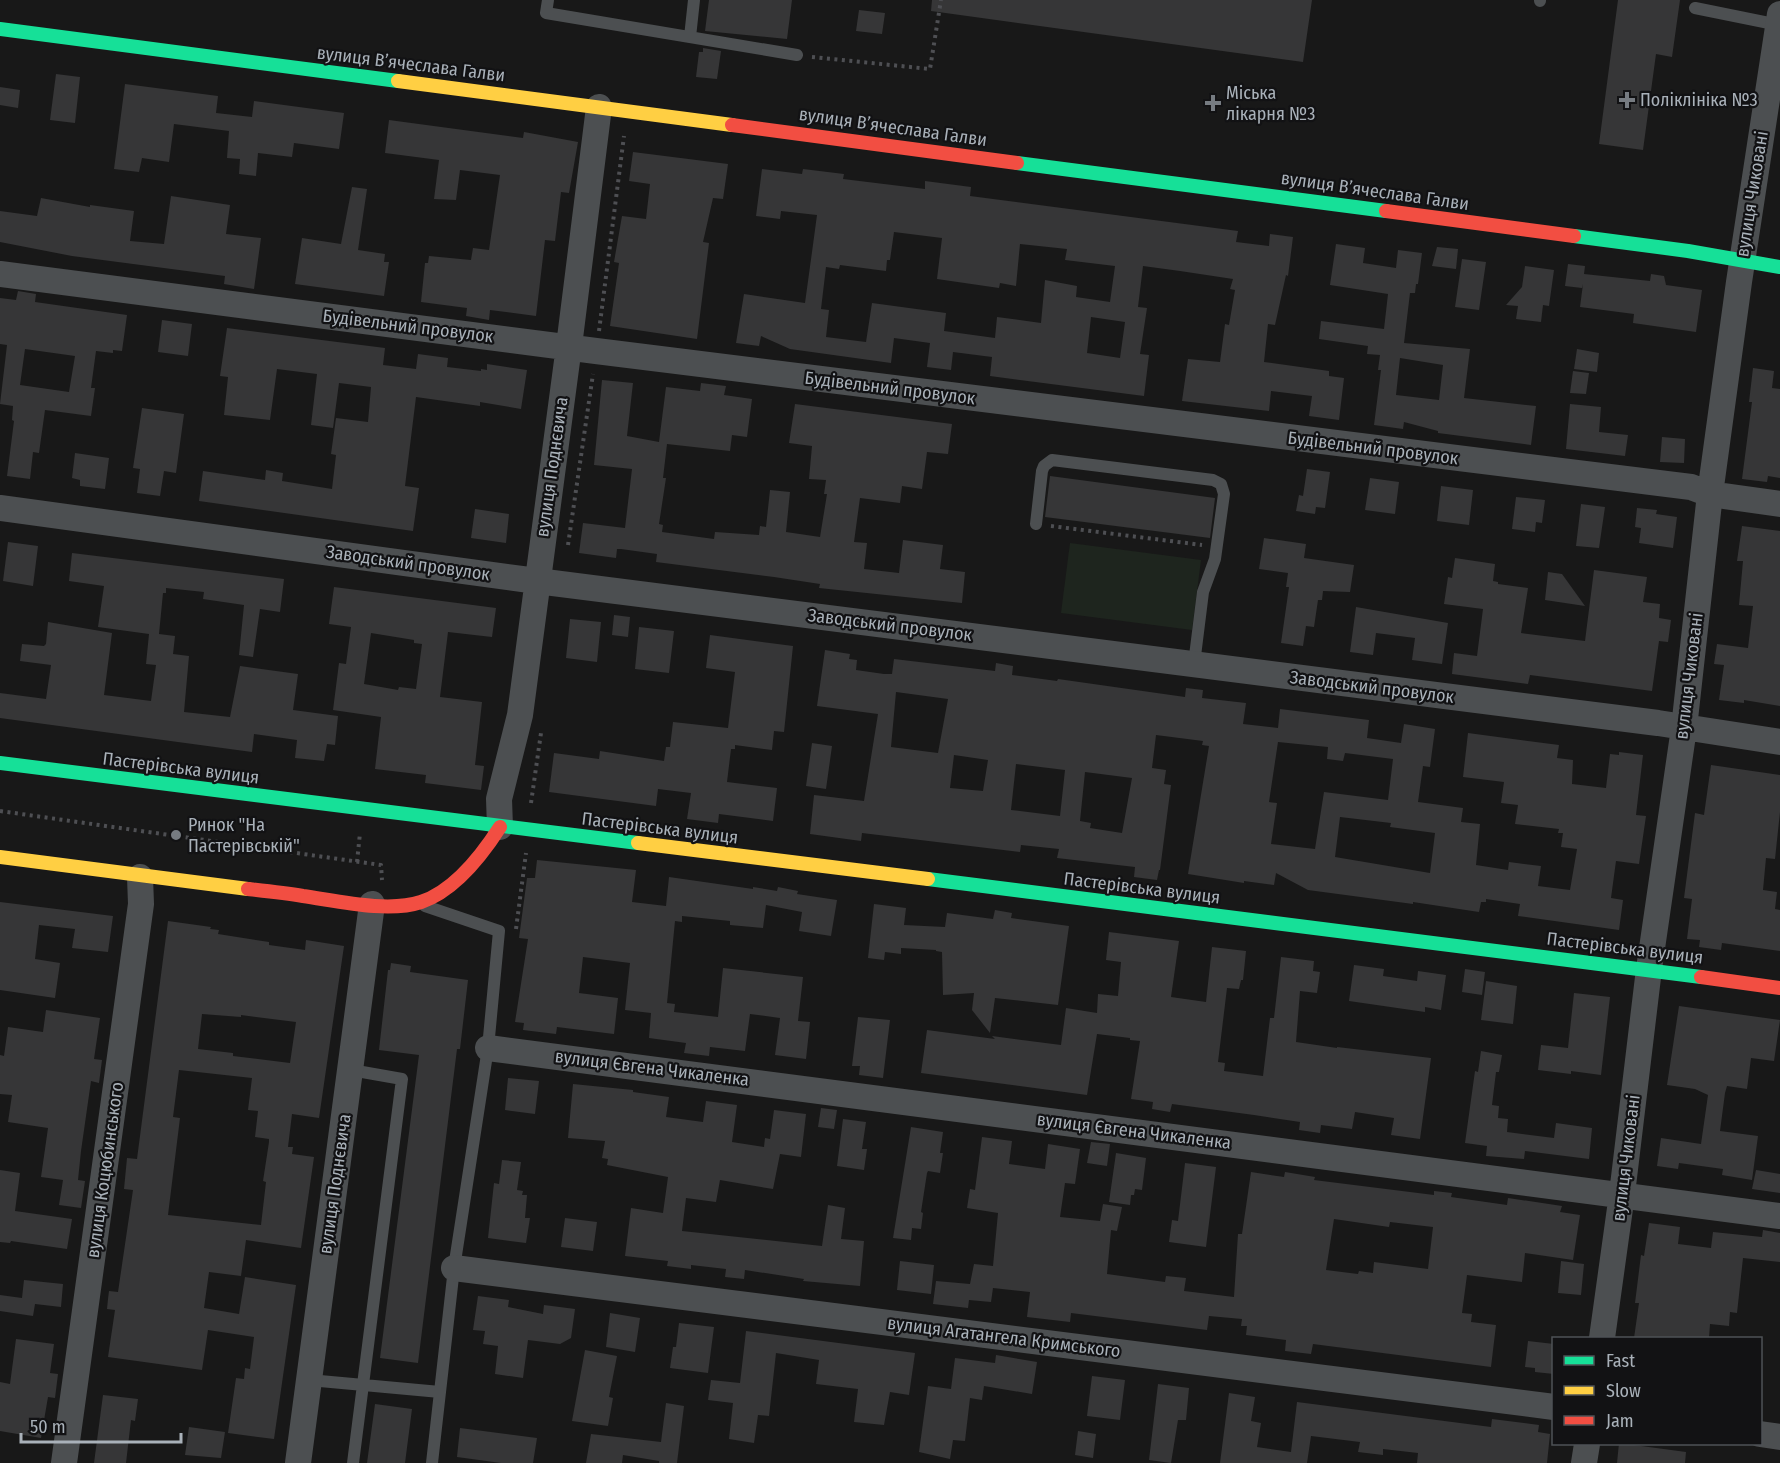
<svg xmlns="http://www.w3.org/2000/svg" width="1780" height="1463" viewBox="0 0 1780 1463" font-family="'Fira Sans Condensed',sans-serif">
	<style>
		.green { fill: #1e251e }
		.building { fill: #363637; fill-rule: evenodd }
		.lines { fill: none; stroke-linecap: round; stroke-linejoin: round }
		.path { stroke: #4e4f53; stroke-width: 4; stroke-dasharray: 3 4.5; stroke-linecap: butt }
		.lane { stroke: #4c4f51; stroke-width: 12 }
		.street { stroke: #4c4f51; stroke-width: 26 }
		.fast { stroke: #16e098; stroke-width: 14 }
		.slow { stroke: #ffcf43; stroke-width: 14 }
		.jam { stroke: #f24e42; stroke-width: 14 }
		.poi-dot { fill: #767b81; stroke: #121214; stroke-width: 2 }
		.labels { text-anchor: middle; stroke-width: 4.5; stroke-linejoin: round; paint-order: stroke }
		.street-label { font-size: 18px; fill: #a9b1b9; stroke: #121214 }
		.poi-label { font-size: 18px; fill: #a9b1b9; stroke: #121214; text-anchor: start }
	</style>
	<rect width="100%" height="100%" fill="#181818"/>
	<path class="green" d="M1070,543L1201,560L1192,630L1061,613Z"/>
	<path class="building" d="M709,0H792L787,39L705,31Z
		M932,0H1312L1303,62L931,11Z
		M1618,0H1680L1672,57L1656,54L1643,150L1599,144Z
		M859,10L885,13L882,34L856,31Z
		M703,48L721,51L717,79L696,77L699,52H703Z
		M56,74L80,77L75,123L50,120Z
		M125,84L218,96L216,113L252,117L254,101L344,113L339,149L294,143L292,157L258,153L256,176L239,174L240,159L227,158L229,131L174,124L169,162L142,158L139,172L114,169Z
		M0,87L20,90L18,108L0,105Z
		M389,120L523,138L524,132L578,142L569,193L561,192L555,241L545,240L536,316L490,310L489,320L466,316L467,308L421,302L425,263H428L429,256L471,260L473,248L489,250L500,175L460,170L456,200L434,199L439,160L385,153Z
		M633,152L728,164L723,199L713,198L703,242L709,243L697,339L610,326L619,263L614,262L622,216L646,219L650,184L629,181Z
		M762,169L802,174L803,169L844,174L843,179L925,189V181L971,187L970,196L1238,231L1236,242L1269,246L1270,234L1293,237L1288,276L1286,275L1275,325L1268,324L1264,362L1329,371V376L1344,378L1339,420L1309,416L1312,396L1271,391L1269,411L1182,401L1188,359L1220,362L1225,324L1229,325L1235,290L1230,289L1233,279L1180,271L1143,266L1138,307L1147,308L1140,354L1149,355L1144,396L990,376L992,357L953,352L951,370L927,367L930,343L894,338L891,363L790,349L761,336L759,346L736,343L744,294L805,303L812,252L817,215L781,211L780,219L756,216ZM894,232L942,238L937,279L999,288L1000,283L1016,286L1020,244L1067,249L1065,260L1115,266L1110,302L1076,297L1077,286L1045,280L1041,323L997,317L995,338L944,331L946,313L872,303L866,342L826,337L829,310L821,309L826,267L839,269L840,265L886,271L887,260H890ZM1091,317L1125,322L1120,358L1087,353Z
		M352,187L367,189L358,250L385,254L384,262H389L384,296L295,284L302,238L341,244Z
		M171,196L230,205L226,234L261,238L254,289L224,284L225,276L72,256L0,242V211L37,216L41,198L90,207V205L134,211L130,241L164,244Z
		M1336,244L1365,248L1363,263L1396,268L1398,250L1422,253L1418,284H1416L1415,293H1410L1404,343L1470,349L1464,398L1536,406L1531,445L1438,433V431L1404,422L1403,429L1374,425L1381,370H1378L1380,355L1367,354L1368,346L1319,339L1321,321L1384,329L1388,294L1330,285ZM1400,358L1443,365L1439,400L1396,395Z
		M1437,247L1458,249L1456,269L1432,266Z
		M1462,259L1486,262L1479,310L1455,307Z
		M1568,264L1585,266L1584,274L1650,281L1651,274L1664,276L1666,285L1702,290L1696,332L1633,323L1634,314L1580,307L1583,284L1582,288L1565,286Z
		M1525,266L1554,270L1549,306L1543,305L1541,322L1516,319L1518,306L1506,305L1522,287Z
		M18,291L36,294L35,302L127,315L122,351L113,350V353L96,351L91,388H95L91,416L45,410L39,453L33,452L30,479L7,476L14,421L12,420L13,406L0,404L7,345L0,344V298L16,300ZM25,349L75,356L69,392L20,385Z
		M162,320L192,324L188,356L158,352Z
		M227,328L385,348L383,365L416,369L418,354L448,358L447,367L481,371V369L487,370V364L527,370L521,409L480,402V406L416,397L405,486L419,488L413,531L199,501L203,471L265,480L266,470L283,473L282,481L332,489L336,455L331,454L336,418L368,422L371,387L339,383L333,428L311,425L317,374L277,369L270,420L224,415L228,377L220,376Z
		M1577,349L1599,353L1597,372L1574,369Z
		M1753,368L1774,371L1772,388L1780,389V478L1768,476L1767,482L1742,479L1752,402H1749Z
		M1573,371L1589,373L1586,394L1570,393Z
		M602,380L633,383L627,436L659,442L666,387L700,391L701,383L726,386L724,395L752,399L747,437L732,435L730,451L667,444L663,478H666L659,524L663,525L662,532L714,539L715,532L759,535L760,526L766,527L770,490L790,492L786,532L820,537L827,494H824L826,480L809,479L812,446L789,443L795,404L952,424L948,454L927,452L922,489L902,486L900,503L860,498L854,542L867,543L864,569L899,573L903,540L943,545L940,569L965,572L962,603L819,588L820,584L774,577L656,562L657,554L621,549H617L616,558L579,553L583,523L625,528L632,469L594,465Z
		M1570,404L1601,407L1599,432L1628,435L1625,456L1566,449Z
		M142,408L184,414L176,473L164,471L160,496L137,493L140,469L133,468Z
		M1662,437L1685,439L1684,463L1660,462Z
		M75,453L109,458L105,489L80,486V480L72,478Z
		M1307,469L1330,472L1325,508L1316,507L1315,514L1296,511L1299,495L1303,496Z
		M1050,476L1215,498L1210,538L1045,517Z
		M1370,478L1399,482L1395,514L1365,510Z
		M1441,486L1473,490L1469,525L1437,521Z
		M1516,497L1545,500L1542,523L1536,522L1535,532L1512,529Z
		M1581,504L1605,507L1599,548L1576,546Z
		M1637,508L1657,510L1656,514L1677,517L1673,548L1639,543L1641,528L1635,527Z
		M475,509L509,514L506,543L471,538Z
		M1742,526L1780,531V706L1744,700V703L1719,700L1724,665L1714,664L1717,644L1748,648L1753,606L1739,605L1743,561H1737Z
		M1264,538L1306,544L1304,558L1354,565L1350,592L1323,591L1322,600H1318L1314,627L1306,626L1303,646L1281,643L1289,587H1286L1288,573L1259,569Z
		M8,542L38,546L33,586L3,581Z
		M72,553L284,579L280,612L260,609L253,657L239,655L244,605L203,599L204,592L166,588V593H163L159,634L175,636L173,654L189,656L184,712L230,717L240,666L298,674L293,710L338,716L335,745L327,744L324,761L295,758L297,740L254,734L252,752L0,718V693L46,699L51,665L20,661L22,644L44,646L46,644L48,622L112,633L104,695L151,701L156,665L146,664L149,634L98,627L104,586L69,581Z
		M1455,558L1495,564L1493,581L1498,582V584L1528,588L1521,633L1585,641L1594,570L1647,577L1643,602L1660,604L1659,618L1671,620L1668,642L1659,641L1652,691L1530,675L1528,684L1452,674L1454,653L1477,656L1483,609L1444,604L1448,577L1452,578Z
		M1548,572L1562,574L1585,606L1545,600Z
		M334,587L496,608L492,637L448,632L440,697L482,702L475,765L484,766L481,790L425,783L426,775L375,769L381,717L333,710L339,663L346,664L351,627L329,624ZM371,633L414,640V643L422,644L416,689L399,687L398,690L364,684Z
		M1356,607L1448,623L1442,664L1412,660L1415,638L1376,633L1373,655L1350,652Z
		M614,615L630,617L628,637L612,635Z
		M570,619L601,622L597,662L566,658Z
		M639,627L674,631L669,673L635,669Z
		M710,635L793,646L784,732L774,731L772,750L735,745V749H731L727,782L777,788L773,821L719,814L718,823L687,819L691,793L658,789L656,806L549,792L554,753L599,759L600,751L664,761L666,747H670L673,722L728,728L735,672L706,668Z
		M825,650L850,654L849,659L857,660L856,670L884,674H892L894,659L995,671L996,663L1013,666L1012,675L1057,681L1058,679L1185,697L1186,688L1203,690L1202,698L1246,703L1243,724L1278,728L1280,709L1369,720L1367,738L1401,743L1404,724L1435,729L1430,767L1423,766L1418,802L1463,808L1461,822L1480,824L1476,865L1508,870L1509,862L1541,866L1538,886L1570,890L1577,849L1561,847L1563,833H1558L1559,829L1515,824L1518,805L1501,803L1504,782L1463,777L1468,733L1559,745L1557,758L1573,760L1572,784L1606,788L1610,754L1619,755V752L1643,755L1636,815L1646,816L1639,864L1616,861L1611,898L1623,900L1619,930L1518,916L1520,904L1486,899V902H1481L1479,912L1413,902V904L1308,890L1276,873L1274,885L1244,881V883L1188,874L1209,746L1202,745L1203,741L1156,735L1152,768L1166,770L1164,784L1171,785L1160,870H1159L1157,880L1134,877L1135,867L1057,858L1059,849L1021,845L1020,852L862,833L861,841L810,834L814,795L864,801L878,714L817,706ZM896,692L948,699L938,753L891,747ZM1278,742L1328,747L1327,759L1343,761L1345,753L1393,759L1388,800L1324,792L1315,849L1271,844L1277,803L1269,802ZM954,755L988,760L983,791L950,788ZM1016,764L1065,770L1060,816L1011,810ZM1085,772L1132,778L1122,833L1090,828L1091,823L1080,821ZM1340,817L1391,823L1390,827L1435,833L1430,873L1335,857Z
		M812,743L832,746L826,789L806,786Z
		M1711,765L1780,775V812L1775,859L1766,858L1763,890L1777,892L1775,909L1780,910V951L1722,943L1721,950L1699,947L1700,940L1687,939L1692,899L1684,898L1695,813L1704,815Z
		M537,860L636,870L632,902L666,906L669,877L753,889V887L777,891L778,887L798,891L797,894L837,900L831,936L799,931L802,912L766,905L763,928L730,925V921L682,916V922L675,921L667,1003L675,1004L674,1012L718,1017L723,968L803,977L798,1021L810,1022L806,1059L775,1055L780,1018L750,1014L745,1051L710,1047L709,1056L684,1053L686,1043L649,1038L651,1013L625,1010L630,963L583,957L579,993L618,998L614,1034L557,1027L556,1034L523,1030L524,1023L515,1022L528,939L519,938L527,878H535Z
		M0,902L113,916L108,952L72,948L75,929L39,925L35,959L60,963L55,998L0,990Z
		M874,904L906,908L904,925L945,927L947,913L993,919L995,910L1012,913L1011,918L1069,926L1058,1005L995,998L990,1033L972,1010L974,993L943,995L942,952L936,951V950L901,948V954L885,952L884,960L868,958Z
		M168,921L211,927L210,929L219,930L218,934L269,942V945L305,950L306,940L344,946L319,1118L292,1114L288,1147H293L292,1154L314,1157L301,1248L246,1240L241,1276L209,1272L204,1308L239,1314L245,1277L296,1285L274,1439L228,1433L236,1378L244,1379L245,1368L250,1369L254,1337L208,1330L202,1370L108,1357L115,1310L107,1309L108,1299L109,1291L118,1292L133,1190L124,1189L127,1158L137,1159ZM202,1014L241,1017V1015L296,1022L290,1063L233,1056V1053L198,1049ZM179,1070L252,1078L248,1110L258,1111L255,1137L269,1139V1142L263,1181L266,1182L261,1225L168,1215L180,1118L173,1117Z
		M1109,932L1179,941L1171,997L1206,1002L1212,947L1246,951L1243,980H1241L1239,989L1227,988L1218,1062L1225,1063L1224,1071L1263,1076L1270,1018H1274L1281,957L1314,961L1313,971L1320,972L1317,993L1300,991L1296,1042L1337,1048V1047L1431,1058L1420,1139L1391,1135L1394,1118L1355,1112L1352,1129L1321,1125L1320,1133L1299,1130L1300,1122L1254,1115L1172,1104L1170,1112L1152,1109L1153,1102L1131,1099L1140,1041L1130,1040V1038L1097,1034L1087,1095L921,1073L927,1030L995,1039L992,1036L1061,1045L1066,1008L1097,1013L1098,994L1118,996L1121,962L1106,960Z
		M391,963L411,966L410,972L468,980L460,1049H457L418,1363L380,1358L419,1055L379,1050L388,970H390Z
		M1354,965L1384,969L1383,976L1417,981L1418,971L1446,975L1441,1010L1425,1007V1012L1349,1001Z
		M1465,969L1485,972L1482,995L1462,992Z
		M1486,981L1517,986L1513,1024L1481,1020Z
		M1574,993L1610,997L1601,1075L1571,1071V1074L1538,1070L1541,1045L1568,1048Z
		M1679,1006L1780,1020L1774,1061L1751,1058L1747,1089L1727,1086L1725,1093L1720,1131L1758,1136L1752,1180L1722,1175L1723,1169L1679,1163L1678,1169L1657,1166L1661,1138L1701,1144L1708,1095L1695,1089L1667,1085Z
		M46,1010L100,1018L94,1059L102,1060L99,1083L91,1081L81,1151L78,1180L85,1181L81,1208L59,1205L63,1180L41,1177L48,1128L8,1122L12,1095L0,1094V1055L4,1056L8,1027L43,1032Z
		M858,1017L890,1020L883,1078L859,1075L860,1066H852Z
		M1481,1051L1502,1055L1499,1072H1496L1492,1105L1499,1106L1498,1118L1508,1119L1507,1132L1554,1138L1556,1123L1592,1128L1589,1159L1525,1151L1524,1159L1486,1156L1487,1146L1465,1143L1475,1071L1478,1072Z
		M508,1078L539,1081L535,1114L505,1110Z
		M573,1084L633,1090V1092L669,1097L666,1117L703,1122L706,1101L737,1105L732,1142L764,1147L765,1138L770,1139L774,1110L806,1114L801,1157L780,1154L773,1189L720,1180L716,1202L686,1198L682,1231L822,1246L828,1205L845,1208L841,1239L864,1241L860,1286L803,1281L804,1279L745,1270L744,1279L725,1277L726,1269L691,1265V1269L667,1266L668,1261L625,1256L631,1208L663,1213L668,1177L607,1165L608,1159L602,1158L605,1141L568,1138Z
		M821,1108L837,1110L834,1129L818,1127Z
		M843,1119L866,1122L862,1149H867L864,1170L837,1166Z
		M911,1127L943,1132L940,1153H943L940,1173L928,1171L927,1173L921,1212L923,1213L921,1229L912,1228L911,1240L893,1238Z
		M982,1137L1012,1141L1009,1164L1045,1169L1048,1144L1080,1149L1075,1184L1065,1183L1060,1217L1100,1221L1103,1204L1122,1207L1117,1231L1111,1230L1107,1274L1165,1282L1166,1276L1186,1278L1184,1291L1234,1297L1238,1234H1242L1251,1172L1284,1177L1285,1172L1315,1177L1314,1180L1434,1195V1191L1452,1193L1451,1197L1507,1205L1508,1198L1562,1206L1560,1212L1580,1215L1573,1260L1525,1253L1522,1282L1467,1275L1462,1313L1472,1314L1471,1322L1496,1325L1491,1367L1313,1344L1311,1354L1285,1351L1286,1340L1246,1335L1247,1326H1241L1242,1319L1209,1316L1207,1330L1071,1313L1070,1322L1027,1317L1030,1292L993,1288L991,1302L969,1300L968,1308L933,1304L936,1281L970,1284L974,1264L993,1266L998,1213L967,1208L970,1189L975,1190ZM1334,1219L1389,1227L1390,1222L1433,1227L1428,1269L1374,1262L1373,1273L1359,1271L1358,1274L1326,1270Z
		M1091,1142L1110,1144L1107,1166L1087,1163Z
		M1116,1153L1146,1158L1142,1190L1135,1189L1134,1195H1131L1130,1205L1109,1202Z
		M502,1160L521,1162L517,1190L523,1191L522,1195H527L525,1218H530L526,1243L488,1238L494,1183L499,1184Z
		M1185,1163L1216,1167L1206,1247L1169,1242L1172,1220L1178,1221Z
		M0,1170L20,1173L15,1211L72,1219L67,1249L11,1241L10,1243L0,1242Z
		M1756,1170L1780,1174V1193L1752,1189Z
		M565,1218L597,1222L593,1251L561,1247Z
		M1649,1223L1680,1227L1678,1244L1711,1248L1713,1232L1762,1237L1763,1230L1780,1233V1262L1743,1258L1737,1313L1730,1312L1729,1326L1710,1324L1709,1338H1634L1639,1303H1635L1641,1255L1644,1256Z
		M900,1261L934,1265L931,1294L897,1290Z
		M1561,1261L1584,1264L1581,1295L1558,1293Z
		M24,1280L63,1284L61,1307L35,1304L33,1316L0,1311V1295L22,1298Z
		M478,1296L509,1300L508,1307L543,1314L544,1305L575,1309L571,1338L560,1344L528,1340L523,1378L495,1374L498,1346L483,1344L485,1331L473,1330Z
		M610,1313L640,1318L635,1352L606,1347Z
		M679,1323L714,1327L708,1373L670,1368L673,1347H676Z
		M746,1331L915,1353L909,1395L890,1392L884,1425L854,1422L858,1389L816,1384L819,1360L776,1353L769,1416L758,1415L754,1443L729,1439L733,1403L708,1400L711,1380L740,1383Z
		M16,1339L54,1344L50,1373L58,1374L55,1398L48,1397L41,1438L0,1431V1382L10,1384Z
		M1528,1341L1554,1344V1374L1535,1372V1368L1525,1367Z
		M585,1350L617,1356L609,1397L613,1398L608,1426L572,1421Z
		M996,1355L1037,1362L1032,1394L984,1386L982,1400L970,1398L965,1441L953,1440L950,1459L919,1452L928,1386L951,1389L955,1358L995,1363Z
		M1092,1376L1125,1380L1120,1420L1087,1416Z
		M1158,1384L1189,1388L1186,1420H1178L1171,1463L1149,1460Z
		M1229,1393L1255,1397L1251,1421L1261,1423L1257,1447L1291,1452L1297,1402L1491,1427L1492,1419L1539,1425L1538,1432L1550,1434L1547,1463H1417L1418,1453L1383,1449V1455L1358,1452L1360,1442L1311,1436L1307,1463H1220Z
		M103,1395L138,1399L135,1421L131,1420L126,1463H94Z
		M666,1403L684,1406L677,1463H659V1461L623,1455L622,1463H586L591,1434L661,1442Z
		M375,1404L412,1409L405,1463H367Z
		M189,1427L225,1432L221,1458L185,1455Z
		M460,1428L537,1438L533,1463H501L457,1457Z
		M1078,1431L1096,1434L1093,1458L1075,1455Z
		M1619,1443L1686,1452L1685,1463H1617Z"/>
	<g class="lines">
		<path class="path" d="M812,57L930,69L941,0
			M599,331L624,136
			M1051,526L1202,545
			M568,545L593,374
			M531,803L541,733
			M0,811L381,865L382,880
			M357,862L360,833
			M516,929L526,853"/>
		<path class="lane" d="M548,0L546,13L797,55
			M1540,1V0
			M1695,8L1779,25
			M690,37L694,0
			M1036,524L1042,471L1044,466L1052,460L1213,480L1221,484L1224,494L1215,559L1203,592L1194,664
			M425,906L499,931L488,1048L454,1268L432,1463
			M351,1070L402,1079L353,1463
			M309,1380L440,1392"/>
		<path class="street" d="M0,274L596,351L1691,487L1710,494L1780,504
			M0,508L537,581L1658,723L1780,742
			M500,827L499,799L520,715L569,346L599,107
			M488,1048L1780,1216
			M454,1268L1554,1407
			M1602,1338L1622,1194L1649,969L1684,728L1710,494L1739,282L1780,14
			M1760,1434L1780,1437
			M64,1463L141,904L140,877
			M298,1463L372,904
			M1584,1463L1587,1444"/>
		<path class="fast" d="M0,29L398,81
			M1017,163L1386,211
			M1574,236L1688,251L1780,267
			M0,763L638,843
			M928,879L1701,977"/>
		<path class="slow" d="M398,81L732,125
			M638,843L928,879
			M0,857L248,889"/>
		<path class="jam" d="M732,125L1017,163
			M1386,211L1574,236
			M248,889C266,891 285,893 303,896C338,901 388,913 421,902C454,891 482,855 500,827
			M1701,977L1780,988"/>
	</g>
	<g class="poi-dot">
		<path d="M1624 91h6v6h6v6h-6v6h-6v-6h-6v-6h6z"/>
		<path d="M1210 94h6v6h6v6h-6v6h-6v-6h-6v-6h6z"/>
		<circle cx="176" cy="835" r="6"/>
	</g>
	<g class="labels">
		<g class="street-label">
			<text transform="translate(411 64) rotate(7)" y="6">вулиця Вʼячеслава Галви</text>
			<text transform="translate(893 127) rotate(8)" y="6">вулиця Вʼячеслава Галви</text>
			<text transform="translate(1375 191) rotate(8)" y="6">вулиця Вʼячеслава Галви</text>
			<text transform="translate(1752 194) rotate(-81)" y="6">вулиця Чиковані</text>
			<text transform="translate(408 326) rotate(7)" y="6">Будівельний провулок</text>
			<text transform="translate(890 388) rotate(7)" y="6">Будівельний провулок</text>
			<text transform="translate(1373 448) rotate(7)" y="6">Будівельний провулок</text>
			<text transform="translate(552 467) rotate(-82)" y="6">вулиця Поднєвича</text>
			<text transform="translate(408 563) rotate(8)" y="6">Заводський провулок</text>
			<text transform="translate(890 625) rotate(7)" y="6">Заводський провулок</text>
			<text transform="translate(1689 676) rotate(-83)" y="6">вулиця Чиковані</text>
			<text transform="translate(1372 687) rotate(7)" y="6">Заводський провулок</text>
			<text transform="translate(181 768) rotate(7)" y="6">Пастерівська вулиця</text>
			<text transform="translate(660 828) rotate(7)" y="6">Пастерівська вулиця</text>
			<text transform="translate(1142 888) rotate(7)" y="6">Пастерівська вулиця</text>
			<text transform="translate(1625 948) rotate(7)" y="6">Пастерівська вулиця</text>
			<text transform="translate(652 1068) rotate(7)" y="6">вулиця Євгена Чикаленка</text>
			<text transform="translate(1134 1131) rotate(7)" y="6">вулиця Євгена Чикаленка</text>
			<text transform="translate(1626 1158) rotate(-83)" y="6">вулиця Чиковані</text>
			<text transform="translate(105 1170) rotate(-82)" y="6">вулиця Коцюбинського</text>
			<text transform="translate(335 1184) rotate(-82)" y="6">вулиця Поднєвича</text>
			<text transform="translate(1004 1337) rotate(7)" y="6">вулиця Агатангела Кримського</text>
		</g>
		<g class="poi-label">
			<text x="1226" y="99">Міська<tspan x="1226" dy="21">лікарня №3</tspan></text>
			<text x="1640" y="106">Поліклініка №3</text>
			<text x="188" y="831">Ринок "На<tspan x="188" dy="21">Пастерівській"</tspan></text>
		</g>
	</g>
	<rect x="1552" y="1337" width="210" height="108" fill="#121214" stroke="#4e5256" stroke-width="1.5"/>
	<rect x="1564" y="1356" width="30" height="9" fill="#16e098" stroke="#4e5256" stroke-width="1.5"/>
	<text x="1606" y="1367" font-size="18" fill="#a9b1b9">Fast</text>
	<rect x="1564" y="1386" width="30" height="9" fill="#ffcf43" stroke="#4e5256" stroke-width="1.5"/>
	<text x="1606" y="1397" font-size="18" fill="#a9b1b9">Slow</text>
	<rect x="1564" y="1416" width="30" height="9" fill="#f24e42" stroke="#4e5256" stroke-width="1.5"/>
	<text x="1606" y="1427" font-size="18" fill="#a9b1b9">Jam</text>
	<path d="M21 1433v9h160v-9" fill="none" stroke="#a9b1b9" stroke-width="3"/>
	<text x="30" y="1433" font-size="18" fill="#a9b1b9" stroke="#121214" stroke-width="4.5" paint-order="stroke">50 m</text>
</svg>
